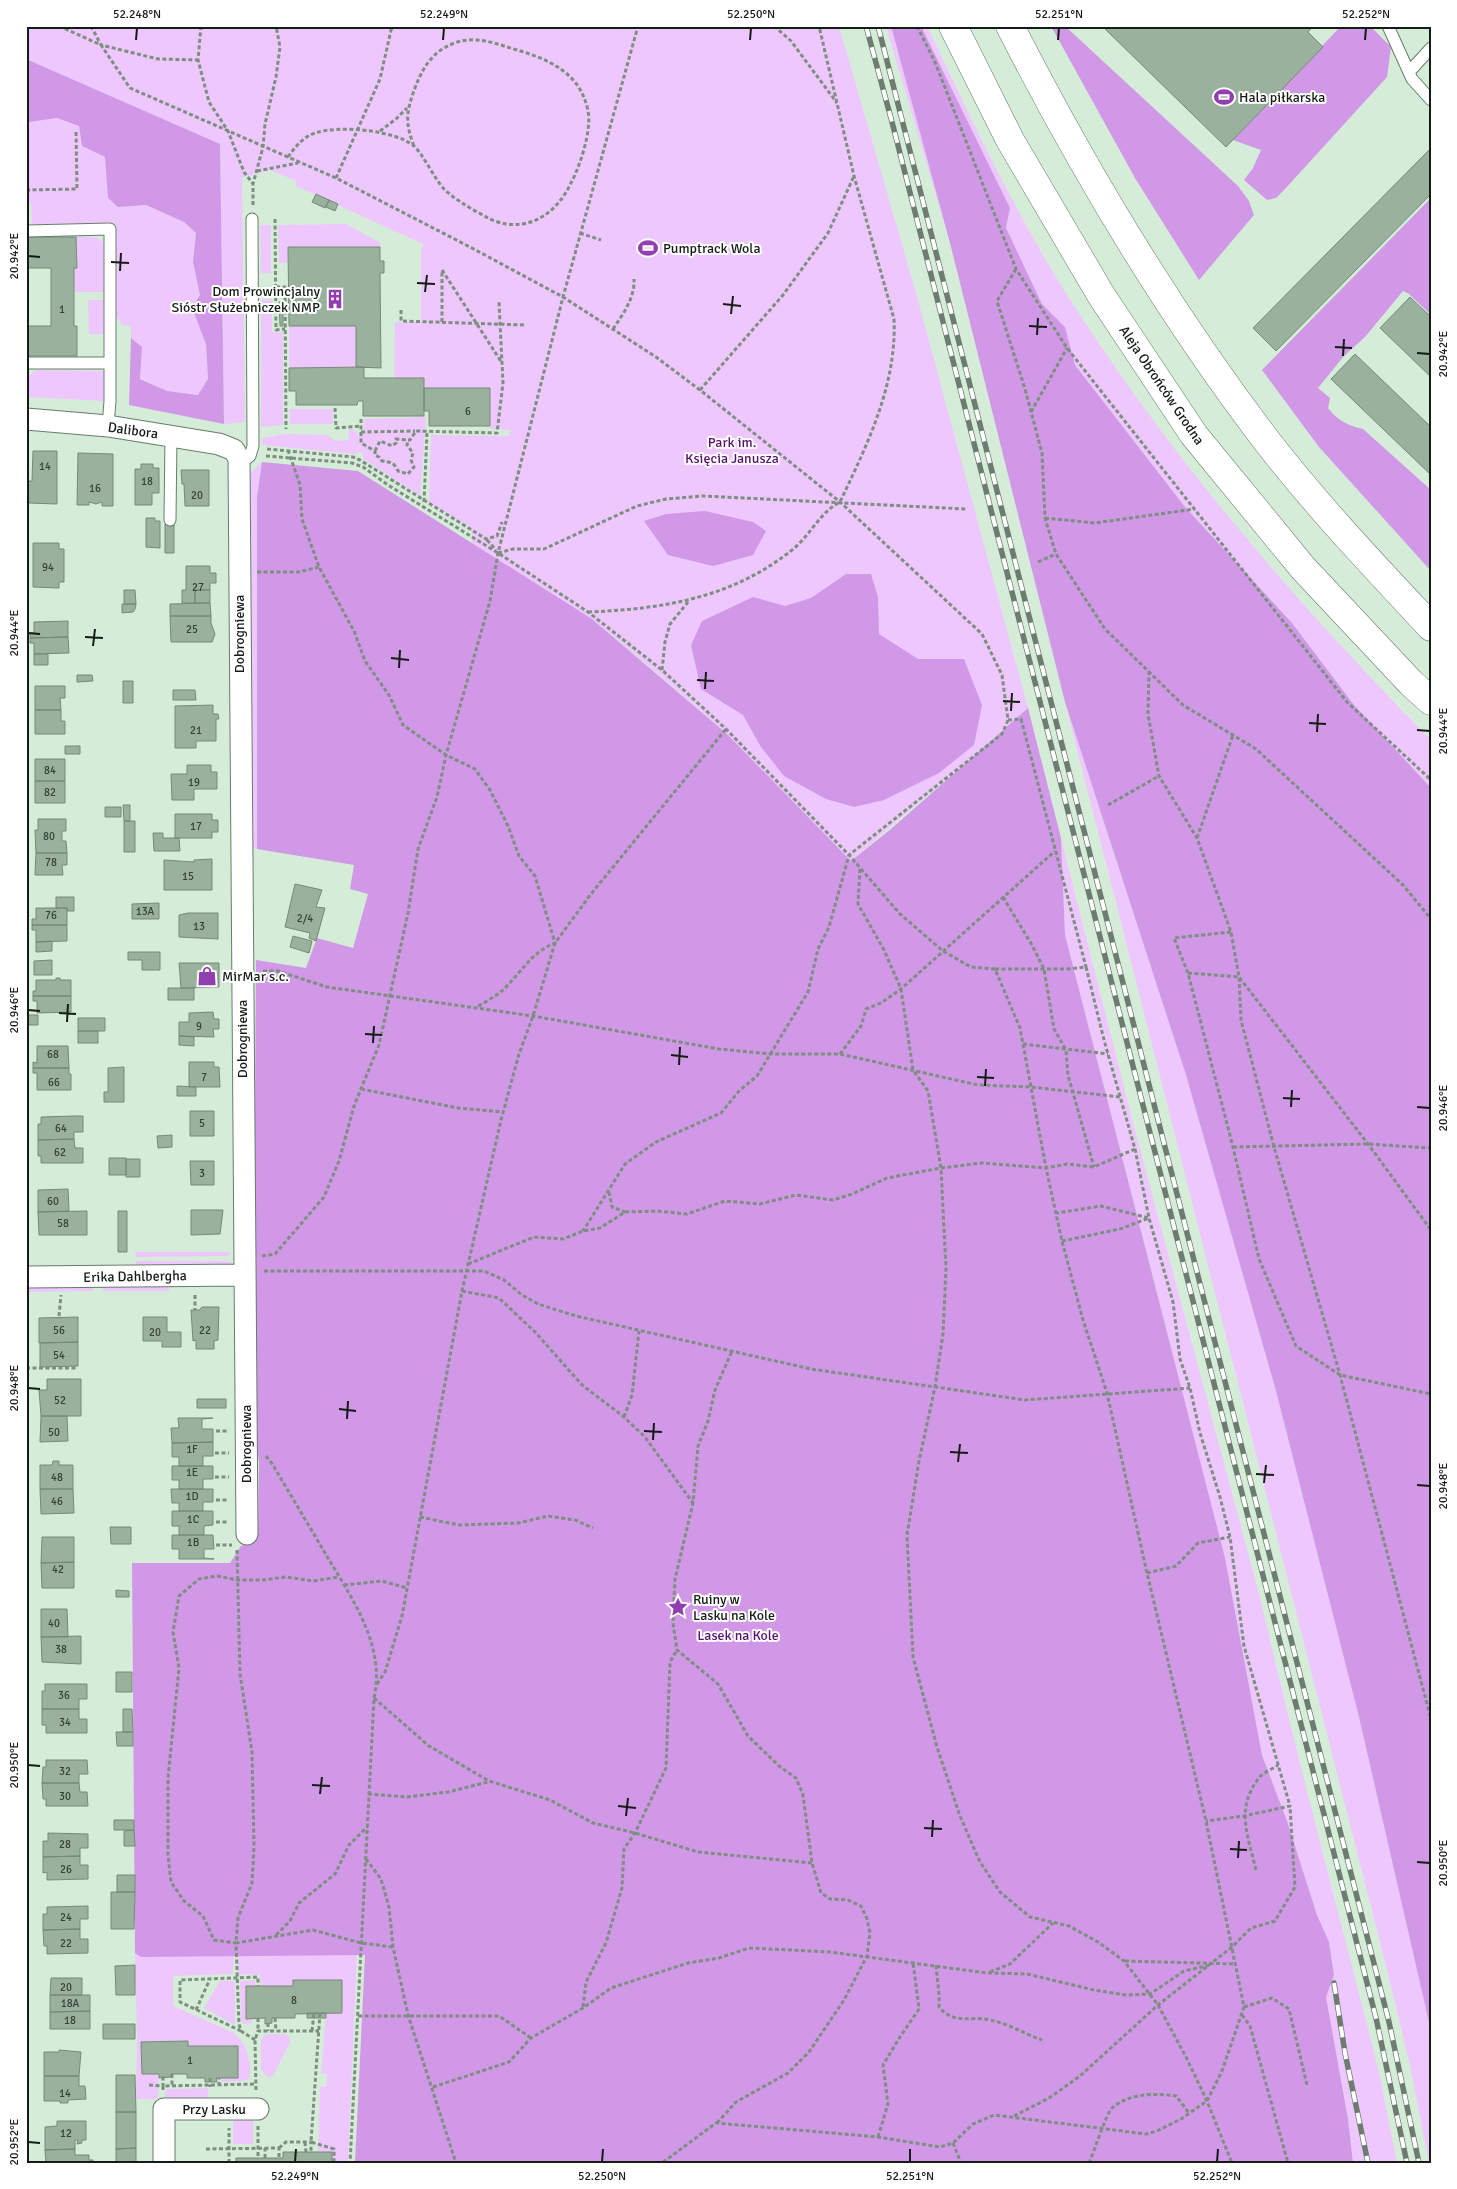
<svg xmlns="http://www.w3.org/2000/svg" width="1457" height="2189" viewBox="0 0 1457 2189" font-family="Signika,sans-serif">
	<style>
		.green { fill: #eec7fe }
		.forest { fill: #d098e7 }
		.building { fill: #9ab19d; stroke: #748a77 }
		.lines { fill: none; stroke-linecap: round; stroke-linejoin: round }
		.lane-casing { stroke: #677c69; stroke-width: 13 }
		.street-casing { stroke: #677c69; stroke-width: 23 }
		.highway-casing { stroke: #677c69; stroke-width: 29 }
		.path { stroke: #7e8e80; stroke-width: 3; stroke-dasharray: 4 2.5; stroke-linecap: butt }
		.lane { stroke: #fff; stroke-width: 11 }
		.street { stroke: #fff; stroke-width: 21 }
		.highway { stroke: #fff; stroke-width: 28 }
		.rail-casing { stroke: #6c7c6e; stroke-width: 5.5 }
		.rail { stroke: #fff; stroke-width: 4; stroke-dasharray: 11; stroke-linecap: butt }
		.ticks { fill: none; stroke: #141c15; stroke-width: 2 }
		.labels { text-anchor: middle; stroke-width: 4; stroke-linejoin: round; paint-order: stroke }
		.number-label { font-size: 11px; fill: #364137 }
		.poi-label { font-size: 14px; fill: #141c15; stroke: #fff; text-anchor: start }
		.street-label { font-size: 14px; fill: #141c15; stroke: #fff }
		.park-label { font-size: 14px; fill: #580f6e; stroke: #fff }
		.neatline { fill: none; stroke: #141c15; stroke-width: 2 }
		.ticks-label { font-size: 12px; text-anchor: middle; fill: #141c15 }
	</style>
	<rect width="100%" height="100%" fill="#d5edd8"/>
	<path class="green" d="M26,26H839L916,293L1028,708L851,861L727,734L658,674L592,619L471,543L473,538L470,527L429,503L431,435L509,436L511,430L490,429V388H424V378H394L395,322H421V251L423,244L296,186V181L270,170L242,178L245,422L224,424L220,144L26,59Z
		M886,26H891L950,243Z
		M921,26H927C974,125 1020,224 1080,315C1181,470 1302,609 1431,740V788L1354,705L1292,623L1185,507L1075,365L1065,327L1042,304L1006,228L1010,208Z
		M26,117L30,122L57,118L79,126L82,146L105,157L108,198L118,207L146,205L184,222L196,233L193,262L200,295L192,308L206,344L208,379L199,395L166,391L140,378L142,347L131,338V326L122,325L116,315L115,223L32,224L31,203H26Z
		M346,224L381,243L380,247H289V263H279L278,225Z
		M260,225H271V273H261Z
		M76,237C88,237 100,234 105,246V292H74V268L77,267Z
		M272,299V332H283V425L261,427V300Z
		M88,300H105V334H89Z
		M289,326H356V367L289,368Z
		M37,370L105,371V401L26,397V377Z
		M290,409H333V424H290Z
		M426,417L420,496L363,459V452L354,454L262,445V438L286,434L328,435L335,441L348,440L349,429L357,431L359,436L364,435V419Z
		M262,462L257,497V849L249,847L247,476Z
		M1065,702L1186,1075L1276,1391L1359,1717L1431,2031V2163H1429L1410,2065L1386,1966Z
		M1061,838L1132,1119L1259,1594L1299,1760L1379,2072L1397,2163H1353L1348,2119L1326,1997L1334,1975L1329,1942L1317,1915L1287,1821L1262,1755L1225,1558L1065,935Z
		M135,1252H231L228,1256L136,1257Z
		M136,1261H227L234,1263L230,1266L136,1268Z
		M26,1285H93V1291L26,1292Z
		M103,1285H169V1291H103Z
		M135,1953L142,1957L234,1956L233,1974L173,1976V2006L234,2033C247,2044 253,2062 249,2079L242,2081L221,2082V2078H238L237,2046H188V2041L142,2042V2074H159L158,2099H136L137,2039Z
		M357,1953L348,2163H332V2152H318L320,2087H326L327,2074L321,2073L326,2013H342V1980H294L293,1986H261L260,1975L238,1974V1956Z
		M255,1980L256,1986L246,1987V2018L252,2019V2023L244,2024L241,2020L240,1981Z
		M220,1981H235V2025L204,2008Z
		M267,2034H286L291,2041L273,2076L267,2077L261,2069V2041L263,2037Z
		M208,2088V2099H165V2091L167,2089Z
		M233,2115H253V2144H233Z"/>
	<path class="forest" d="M891,26H921L1010,208L1006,228L1042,304L1065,327L1075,365L1185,507L1292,623L1354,705L1431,788V2031L1359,1717L1276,1391L1186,1075L1065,702L950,243Z
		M1051,26H1065L1238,186L1249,201L1254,215L1199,280L1135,178Z
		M1341,26H1370L1391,47L1387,77L1285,189L1276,198L1267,200L1244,180L1253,168L1261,150L1233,140Z
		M26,59L220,144L224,424L129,405L131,338L142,347L140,379L167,391L198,395L208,379L206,344L192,308L200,295L193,262L196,233L184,222L146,205L118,207L108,198L105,157L82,146L79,126L57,118L29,122L26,117Z
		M1431,198V315L1409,294L1403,291L1365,337L1344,356L1318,388L1330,398L1328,408C1337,420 1349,426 1363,429L1431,490V571L1319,447L1262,370Z
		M262,462L358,471L592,619L727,734L851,861L891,829L1028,708L1061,838L1065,935L1225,1558L1262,1755L1287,1821L1317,1915L1329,1942L1334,1975L1326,1997L1348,2119L1353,2163H355L365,1955L141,1957L135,1953L132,1563H230L241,1546L251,1542L258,1532L259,1461L253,1427L256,960L306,968L317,938L353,948L368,894L350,889L354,865L257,849V497Z
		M705,511L753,522L766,531L753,555L713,566L668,555L644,521L666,514Z
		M846,574H871L878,597L879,634L918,659H964L982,705L974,745L939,773L884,800L854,807L826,799L784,776L761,747L743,715L701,689L691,645L702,621L753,597L785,606L811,598Z"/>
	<path class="building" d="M1102,26H1313L1308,32L1323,47L1226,147Z
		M1431,148V194L1276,351L1253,328Z
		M316,194L329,200L325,208L312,202Z
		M329,200L338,204L335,211L326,207Z
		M26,237H76L77,268H74V326H77V356H26V326H51V268H26Z
		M288,247H380V261H384V273H380L381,368L356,367V326H289Z
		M1410,297L1431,317V377L1380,328Z
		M279,302H283V326H280Z
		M1355,354L1431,427V475L1331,379Z
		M364,367V378H424V416H363V401H358L357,405H296V391H289V368Z
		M424,388H490V426H429V411H424Z
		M33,451H57V504L29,503L27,486L29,481H32Z
		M78,453L113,454V506H102V502L96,504L89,502V505H77Z
		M141,464H153V468H159V493H152V505H135V469H141Z
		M181,470H209V506H185L184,484H182Z
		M146,518H155V521H160V548L146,547Z
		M165,524H174V553H165Z
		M33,543H59V549H64V582H59V588L33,587Z
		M186,566H210V573H216V583H210V590H195V603H182V590H186Z
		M124,590H135L136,604H124Z
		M195,590H210V603H195Z
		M210,603L211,616H170V604Z
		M122,604H136L135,609L133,612L122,613Z
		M170,616H211V623L215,634L212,642H171Z
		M68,621V637L30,638V633H34V622Z
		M68,637L69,653L34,654V643H30V638Z
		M34,654H48V665H34Z
		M77,675H92L93,681L77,682Z
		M123,681H133V703H123Z
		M35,686H65V698H60L61,710H35Z
		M173,690H195L196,700H173Z
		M213,705V714H218L219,719H216V741H196V748H175V706Z
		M35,710H61V721H65V734H35Z
		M65,746H80V754H65Z
		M35,759H65V781H35Z
		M187,765H211V772H217V789H194V800H172L171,774H187Z
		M35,781H65V803H35Z
		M123,805H130V821H124Z
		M105,807H121V817H105Z
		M175,814H212V820H218V832H212V838H175Z
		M38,819H66V831H62V841H66L67,853H36L35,830H38Z
		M124,821H135V852H124Z
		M153,833H163V838H179L180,851H154Z
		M36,853H67V865H62L63,875H35Z
		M212,859V890H164V860L194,862V860Z
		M295,884L322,890L316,907L325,908L316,941L309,938L310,933L285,927Z
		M56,897H74V911H67V908H56Z
		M159,903V919H132V904Z
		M36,908H67V925H32V919H36Z
		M188,913H218V939L179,937V915Z
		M32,925H67V941L36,942V930H32Z
		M293,936L312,941L309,953L290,947Z
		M52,941V951L36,952V942Z
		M128,952H160V970H142V960H128Z
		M52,960V975H34V961Z
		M179,963H219V987L181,988Z
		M56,978H60V980H71V996H33V991H36V980H56Z
		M168,988H194V1000H168Z
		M33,996H71V1012L37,1013V1001H33Z
		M213,1012L214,1019H219V1029H213L214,1037L179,1036V1022H189V1013Z
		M26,1015H38V1025H26Z
		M78,1018H105V1031H78Z
		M78,1031H98V1043H78Z
		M179,1036L194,1037V1046L179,1045Z
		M37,1046H68L69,1068H33V1062L37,1063Z
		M189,1062H214V1067H219L220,1087H189Z
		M124,1067V1102H104V1092H108V1068Z
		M33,1068H69V1074H71V1090H37V1073H33Z
		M177,1086L196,1087V1096H177Z
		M190,1111H214V1136H190Z
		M74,1116H83V1132H74V1139L38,1140V1124H41V1117Z
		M172,1135V1147L158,1148L157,1136Z
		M74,1139L75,1148H83V1163H41V1156H38V1140Z
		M109,1158H126V1175H109Z
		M126,1159H140V1177H126Z
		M190,1161H214V1185H191Z
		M68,1189L69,1211L38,1212V1190Z
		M191,1210H223L220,1234L191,1235Z
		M87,1211V1235H39L38,1212Z
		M118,1211H127V1252H118Z
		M202,1307H219L218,1340L214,1341V1349H196V1340L193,1341L191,1310H199Z
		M78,1317V1342L39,1343V1318Z
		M143,1317H167V1332H181V1347H162V1341H143Z
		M78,1342V1366L40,1367V1343Z
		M47,1379H81V1416H41L39,1390H47Z
		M197,1399H226V1408H197Z
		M41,1416H67L68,1441L40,1442Z
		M178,1418H213L202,1419V1429H213V1442L172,1443L171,1428H179Z
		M213,1442V1456H203V1466H179V1457H172V1443Z
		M53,1461H59V1465H73V1489H40V1465H52Z
		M172,1466H213V1479H203V1489H179V1480H172Z
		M40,1489H73L74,1513L41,1514Z
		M171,1489H213V1502H203V1511H179V1503H172Z
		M172,1511H213V1525L204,1526V1535H179V1526H172Z
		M110,1527H131V1544H111Z
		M172,1535H213L214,1549H204V1558L214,1559H179V1549H172Z
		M42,1537H74V1562L41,1563Z
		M74,1562V1588H42L41,1563Z
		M116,1590L129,1591V1597H116Z
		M41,1609H67L68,1637H41Z
		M81,1636V1664L42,1662L41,1637Z
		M116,1672H132V1692H116Z
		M45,1684H87V1699H79V1709H42V1691H45Z
		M42,1709H79V1719H87V1733H46V1725H42Z
		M123,1709H132L133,1732H123Z
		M116,1732H133V1746H117Z
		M46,1760H87L88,1774H79V1783H42L43,1767H46Z
		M42,1783H79L80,1792H87L88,1806H46V1799H43Z
		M114,1820H134V1830H114Z
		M134,1830L135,1846H124V1831Z
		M48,1833L88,1834V1848H80V1856L43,1857V1841H48Z
		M80,1856V1865H88V1879L47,1880V1872L43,1873V1857Z
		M117,1875H135V1892H117Z
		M111,1892H135L134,1929H111Z
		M88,1906V1919H80V1929L43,1930V1914H47V1907Z
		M80,1929V1939H88V1953L47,1954V1946H44L43,1930Z
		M135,1965V1995H116L115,1966Z
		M51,1978H82V1995H50Z
		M293,1980H342V2013L295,2014V2018H272V2023L265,2024V2018L246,2019V1986H293Z
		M50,1995H90V2011L50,2012Z
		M90,2011V2029H50V2012Z
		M307,2013H326V2018H307Z
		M103,2024H135V2039H103Z
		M188,2041V2046H238V2078H216L217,2082H205V2078H187V2074H171V2077L159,2078V2074H142L141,2042Z
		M59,2050L81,2052L79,2076H44V2052H59Z
		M116,2075H135L136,2112H116Z
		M44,2076H79V2086H85L86,2099L68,2100V2103H60V2101H44Z
		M116,2112H136V2148L116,2149Z
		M57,2121H86V2140H82V2143L77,2144L78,2140H75V2149L45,2150V2127L57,2126Z
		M136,2148V2163H116V2149Z
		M75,2149V2155H89V2160H93V2163H46L45,2150Z
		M283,2152H332V2163H236V2158H283Z"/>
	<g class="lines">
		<defs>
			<path id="lane" d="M1388,26L1412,79L1431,100
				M1409,72L1431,48
				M26,231L110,229V401L108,426
				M26,363H110
				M240,464L250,456L253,446L252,219
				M170,520L171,435"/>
			<path id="street" d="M26,419L108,426L219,444L234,450L239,459L247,1534
				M26,1277L244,1275
				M164,2163V2109H258"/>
			<path id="highway" d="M953,26L1010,140L1101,295L1194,435L1303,568L1411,683L1431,701
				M1010,26C1084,171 1167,310 1266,440C1317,506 1374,566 1431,627"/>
		</defs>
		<use href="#lane" class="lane-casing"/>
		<use href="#street" class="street-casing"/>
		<use href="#highway" class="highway-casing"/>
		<path class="path" d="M59,26L101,45L130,88L336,178L470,247L563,297L656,357L700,390L840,502L982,634L1002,675L1008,720L1002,734L849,855L829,927L818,949L808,992L757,1076L739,1091L721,1113L656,1142L625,1164L583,1231
			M91,26L101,45L158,59L198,60
			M201,26L198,60L209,102L228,131L244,172L253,184
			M774,26L791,41L837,103
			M917,26L935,62L1016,269L1067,348L1347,702L1431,780
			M380,131L396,119L407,108
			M288,157C295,147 303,137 315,133C339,125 395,130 414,146C423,154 434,178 444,189C453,198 464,204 475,211C482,214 488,219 495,221C529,233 557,213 571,183C580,166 592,130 588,111C580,69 542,57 507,47C489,41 471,36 452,44C432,52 422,69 415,88C406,112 405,123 414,146
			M257,171L298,163
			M336,178L380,79L392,26
			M26,190L77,189L76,130
			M253,205V184L263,147L265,124L276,77L280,47L276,26
			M275,219L276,330L285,329
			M580,233L601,240
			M1016,269L997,301L1025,389L1042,453L1045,518L1056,554L1105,629L1183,705L1256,749L1403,885L1431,919
			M276,287H285L286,429
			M401,310V321L525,325
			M442,322V270L502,363
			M613,329C623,314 635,298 634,279
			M700,390L783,295L828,233L854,176
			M335,408L336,428L361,426
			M1031,412L1067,348
			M361,419V443L375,451V455L379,457L382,461C390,462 394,462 398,471L408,474L414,467L411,460L413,453L407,445L408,440H410L416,431L497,433L503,383L499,302
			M361,432L415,431
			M267,449L353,457L360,460L486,539L497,536L502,522
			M288,450L300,485L302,519L319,567L354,631L365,661L389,695L403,725L446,755L475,769L490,790L508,826L519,856L535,876L555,943C532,952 522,971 505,988C497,996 485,1002 475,1008
			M375,451L380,441L392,446L396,443V439L408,440
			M266,456L352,463L363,467L388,485L498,553L588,612L662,670L726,729L849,855L900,914L943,951L971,967L995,969L1020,1028L1046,1168L1062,1241L1083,1320L1107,1393L1147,1573L1206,1821L1244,2007L1222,2071L1207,2101L1181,2119L1157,2131L1146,2134L994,2115L973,2124L953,2143L940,2147L878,2137L716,2123L662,2163
			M26,493H27
			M424,502L427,432
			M1045,518L1095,523L1195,509
			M487,540L496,550
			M498,553L513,549H544L637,506L666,499L703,496L966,509
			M1038,562L1056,554
			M257,572H299L319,567
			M588,612C663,609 732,598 792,550C810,536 820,512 840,502C867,445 897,385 894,319L854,176L819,26
			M662,670L665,642L670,624L688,602
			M1149,671L1148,714L1159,776L1197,838L1231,932L1239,977L1241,1020L1274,1147L1340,1375L1431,1719
			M1008,720L1021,719L1086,967
			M1108,805L1159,776
			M1197,838L1233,735
			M860,869L858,904L884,950L901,989L913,1070L928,1091L941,1168L946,1269L943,1334L935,1387L919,1461L907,1535L913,1657L937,1747L960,1816L980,1862L1000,1892L1030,1917L1069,1926L1098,1942L1124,1961L1158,2005L1186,2057L1207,2101L1232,2163
			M1003,897L1032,945L1044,969L1054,1029L1066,1050L1068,1075L1094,1167
			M1231,932L1174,938L1188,973L1233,1147L1259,1259L1296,1346L1340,1375L1431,1394
			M995,969H1067L1086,967L1104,1040L1135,1149L1149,1218L1101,1206L1057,1213
			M263,971H278L327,987L533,1016L719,1049L771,1054H840L978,1085L1031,1087L1120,1097
			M1188,973L1239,977L1368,1144L1431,1230
			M1023,1044L1108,1054
			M840,1054L861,1026L866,1009L881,1003L901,989L1055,851
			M361,1089L458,1108L503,1112
			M1233,1147L1368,1144L1431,1148
			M609,1192L612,1207L625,1212
			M1062,1241L1120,1229L1149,1218L1173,1302L1180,1359L1190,1388L1200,1433L1220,1497L1230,1537L1244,1646L1290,1806L1244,1816L1206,1821
			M262,1256L275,1254L324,1197L339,1161L354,1106L379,1045L408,913L418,849L437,797L446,755L490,601L498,553L563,297L638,26
			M468,1264L534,1237L563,1239L583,1231L600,1228L625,1212L657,1211L687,1214L725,1201L760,1204L796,1195L833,1200L852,1194L887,1178L941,1168L982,1163L1046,1168L1067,1164L1094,1167L1135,1149
			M264,1271H484L504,1280L522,1295L538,1304L576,1316L811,1369L1025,1400L1190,1388
			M462,1291L499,1298L536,1333L582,1385L624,1417L645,1437L693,1503
			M195,1295V1310
			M59,1316L61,1295
			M26,1368H76
			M624,1417L632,1395L639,1331
			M216,1431H228
			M215,1453H229
			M266,1456L273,1465C290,1494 308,1524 325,1553C351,1597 386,1645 374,1698L350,2163
			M215,1477H229
			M216,1500H229
			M420,1517L459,1525L518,1523L548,1516L575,1520L593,1528
			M216,1522H229
			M216,1545H232
			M237,1550L240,1674L252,1752L254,1846L252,1883L238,1918L236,1943L313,1930L361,1943L393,1947
			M1147,1573L1176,1566L1198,1543L1230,1537
			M344,1585L382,1581L407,1588
			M377,1684L385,1672L402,1616L462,1291L501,1120L519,1054L533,1016L555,943L591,894L726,729
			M374,1698L429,1746L489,1781L550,1800L593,1823L635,1833L698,1852L812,1863
			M368,1794L407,1797L448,1792L488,1782
			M366,1859L381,1879L389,1907L393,1947L408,2015L456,2163
			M1256,1870C1248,1836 1235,1808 1259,1778C1263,1772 1273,1769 1278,1765
			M276,1935L290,1921L299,1903L335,1874L349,1845L367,1827
			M1125,1961L1236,1964
			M936,1965C937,1980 940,1993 939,2007C956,2026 970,2015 990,2020C1007,2023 1025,2034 1042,2040
			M990,1972L1010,1964L1053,1923
			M583,2007L586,1982L606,1943L622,1888L624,1849L635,1833L666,1768L670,1662L677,1650
			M1244,2007L1272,1998L1289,2009L1307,2085
			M196,2010L210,1979
			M320,2013L311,2142L334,2149V2163
			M1242,2015L1250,2026L1288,2163
			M358,2016H499L531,2038
			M258,2018V2031
			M275,2018L276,2031
			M268,2023V2031
			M241,2031L180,2002V1980L258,1977V1986
			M312,2031L314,2013
			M255,2040L241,2031L239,2024L236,1943L214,1940L203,1916L184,1901L171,1882L168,1855V1778L179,1668L173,1632L179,1596L199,1579L217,1576L237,1580H262L286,1577L313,1581L339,1577
			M172,2074V2086
			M210,2078V2087
			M149,2085L163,2086V2074
			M219,2086V2078
			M433,2087L509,2062L531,2038L583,2008L611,1988L688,1963L719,1958L749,1948L830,1952L987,1973L1027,1974L1094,1990L1126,1995L1150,1994L1184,1971L1210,1965
			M163,2090V2086L256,2084
			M256,2090L255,2040L258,2031H319
			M1014,2116L1049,2098L1080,2076L1158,2005L1232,1947L1251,1928L1275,1921L1295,1887L1290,1806
			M717,2123L736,2102L788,2073L809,2052L844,2000L867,1956L870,1933L867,1919L861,1906L848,1900L830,1899L821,1893L812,1863L803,1795L796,1778L779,1766L748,1736L718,1684L677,1650L673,1623L675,1579L693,1503L698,1446L708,1421L715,1390L732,1351
			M258,2126V2158
			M878,2137L888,2104L883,2065L900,2037L919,2009L913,1962
			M305,2142L306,2152
			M953,2143L961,2163
			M279,2148L286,2142H311V2152
			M206,2149L279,2148V2158
			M265,2158V2148
			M229,2163V2128
			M1089,2163C1094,2152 1106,2114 1112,2108C1129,2093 1156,2093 1176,2096L1189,2113"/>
		<use href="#lane" class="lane"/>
		<use href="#street" class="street"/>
		<use href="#highway" class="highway"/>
		<defs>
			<path id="rail" d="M866,26L892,122L1376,2018L1407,2163
				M878,26L1389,2022L1419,2163
				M1334,1983L1345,2053L1368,2163"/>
		</defs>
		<use href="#rail" class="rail-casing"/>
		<use href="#rail" class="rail"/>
	</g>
	<path class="ticks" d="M136,40L137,28M443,40L444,28M750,40L751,28M1058,40L1059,28M1365,40L1366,28M28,256L40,257M111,262L129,263M120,271L121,253M417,283L435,284M425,292L427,275M723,304L741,306M731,314L733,296M1029,326L1047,327M1037,335L1038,318M1335,347L1352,348M1417,353L1430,354M1343,356L1344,339M28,633L40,634M85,637L103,638M93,646L95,629M391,658L409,660M399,668L400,650M697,680L714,681M705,689L706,672M1003,701L1020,702M1011,711L1012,693M1309,723L1326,724M1417,730L1430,731M1317,732L1318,714M28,1010L40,1011M59,1013L76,1014M67,1022L68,1004M365,1034L382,1035M373,1043L374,1026M671,1055L688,1057M679,1065L680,1047M977,1077L994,1078M985,1086L986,1069M1283,1098L1300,1099M1291,1107L1292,1090M1417,1107L1430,1108M28,1388L40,1389M339,1409L356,1411M347,1419L348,1401M644,1431L662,1432M653,1440L654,1423M950,1452L968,1453M958,1462L960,1444M1256,1474L1274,1475M1264,1483L1266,1465M1417,1485L1430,1486M28,1765L40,1766M312,1785L330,1786M320,1794L322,1777M618,1806L636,1808M626,1816L628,1798M924,1828L942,1829M932,1837L933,1820M1230,1849L1247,1850M1238,1858L1239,1841M1417,1862L1430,1863M28,2142L40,2143M295,2162L296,2149M602,2162L603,2149M910,2162V2149M1217,2162L1218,2149"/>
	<defs>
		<symbol id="stadium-bare" viewBox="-9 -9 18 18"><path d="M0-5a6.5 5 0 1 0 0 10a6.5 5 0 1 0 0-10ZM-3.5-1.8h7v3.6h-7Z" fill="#913fae" stroke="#fff" stroke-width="2.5" paint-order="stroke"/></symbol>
		<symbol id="building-bare" viewBox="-9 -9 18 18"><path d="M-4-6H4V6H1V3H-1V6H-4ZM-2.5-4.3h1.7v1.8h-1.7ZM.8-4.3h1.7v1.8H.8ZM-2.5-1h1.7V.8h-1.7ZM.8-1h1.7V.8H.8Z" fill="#913fae" stroke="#fff" stroke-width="2.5" paint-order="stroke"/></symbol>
		<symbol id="shop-bare" viewBox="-9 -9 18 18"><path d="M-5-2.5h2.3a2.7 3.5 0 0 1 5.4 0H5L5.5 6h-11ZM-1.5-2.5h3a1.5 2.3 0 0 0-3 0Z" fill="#913fae" stroke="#fff" stroke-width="2.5" paint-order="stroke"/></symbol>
		<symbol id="sight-bare" viewBox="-9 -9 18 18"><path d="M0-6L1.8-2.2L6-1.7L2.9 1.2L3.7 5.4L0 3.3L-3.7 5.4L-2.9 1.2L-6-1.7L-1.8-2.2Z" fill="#913fae" stroke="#fff" stroke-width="2.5" paint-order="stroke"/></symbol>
	</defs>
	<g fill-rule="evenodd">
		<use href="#stadium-bare" x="1210" y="83" width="28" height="28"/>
		<use href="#stadium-bare" x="634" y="234" width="28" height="28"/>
		<use href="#building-bare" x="321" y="285" width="28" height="28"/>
		<use href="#shop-bare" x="193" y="962" width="28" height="28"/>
		<use href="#sight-bare" x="664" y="1593" width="28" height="28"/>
	</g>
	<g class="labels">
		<g class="number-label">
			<text x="62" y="313">1</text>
			<text x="468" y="415">6</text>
			<text x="45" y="470">14</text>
			<text x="147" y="485">18</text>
			<text x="95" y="492">16</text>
			<text x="197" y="499">20</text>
			<text x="48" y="571">94</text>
			<text x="198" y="591">27</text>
			<text x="192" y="633">25</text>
			<text x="196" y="734">21</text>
			<text x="50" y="774">84</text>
			<text x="194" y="786">19</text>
			<text x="50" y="796">82</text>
			<text x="196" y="830">17</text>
			<text x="49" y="840">80</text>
			<text x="51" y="866">78</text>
			<text x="188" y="880">15</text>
			<text x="145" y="915">13A</text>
			<text x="51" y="919">76</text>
			<text x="305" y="922">2/4</text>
			<text x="199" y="930">13</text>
			<text x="199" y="1030">9</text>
			<text x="53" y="1058">68</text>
			<text x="204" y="1081">7</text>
			<text x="54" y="1086">66</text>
			<text x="202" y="1127">5</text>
			<text x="61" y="1132">64</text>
			<text x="60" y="1156">62</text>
			<text x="202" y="1177">3</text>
			<text x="53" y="1205">60</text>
			<text x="63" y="1227">58</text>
			<text x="59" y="1334">56</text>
			<text x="205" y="1334">22</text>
			<text x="155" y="1336">20</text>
			<text x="59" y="1359">54</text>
			<text x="60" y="1404">52</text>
			<text x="54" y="1436">50</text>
			<text x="192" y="1453">1F</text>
			<text x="192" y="1476">1E</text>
			<text x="57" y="1481">48</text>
			<text x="192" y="1500">1D</text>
			<text x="57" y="1505">46</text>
			<text x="193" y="1523">1C</text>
			<text x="193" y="1546">1B</text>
			<text x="58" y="1573">42</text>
			<text x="54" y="1627">40</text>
			<text x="61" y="1653">38</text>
			<text x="64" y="1699">36</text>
			<text x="65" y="1726">34</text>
			<text x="65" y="1775">32</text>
			<text x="65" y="1800">30</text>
			<text x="65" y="1848">28</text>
			<text x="66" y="1873">26</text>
			<text x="66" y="1921">24</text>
			<text x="66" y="1947">22</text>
			<text x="66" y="1991">20</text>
			<text x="294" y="2004">8</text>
			<text x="70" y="2007">18A</text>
			<text x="70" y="2024">18</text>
			<text x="190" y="2064">1</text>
			<text x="65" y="2097">14</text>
			<text x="66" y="2137">12</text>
		</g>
		<g class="poi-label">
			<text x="1239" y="102">Hala piłkarska</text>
			<text x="663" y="253">Pumptrack Wola</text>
			<text x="320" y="296" text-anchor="end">Dom Prowincjalny<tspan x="320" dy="16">Sióstr Służebniczek NMP</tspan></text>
			<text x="222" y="981">MirMar s.c.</text>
			<text x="693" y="1604">Ruiny w<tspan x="693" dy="16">Lasku na Kole</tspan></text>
		</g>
		<g class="street-label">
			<text transform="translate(1162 385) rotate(56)" y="5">Aleja Obrońców Grodna</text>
			<text transform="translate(133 430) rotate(8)" y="5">Dalibora</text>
			<text transform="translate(239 634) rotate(-90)" y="5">Dobrogniewa</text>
			<text transform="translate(242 1039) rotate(-90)" y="5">Dobrogniewa</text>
			<text transform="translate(135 1276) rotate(-1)" y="5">Erika Dahlbergha</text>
			<text transform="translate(246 1444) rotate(-90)" y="5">Dobrogniewa</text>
			<text x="214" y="2114">Przy Lasku</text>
		</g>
		<g class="park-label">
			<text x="732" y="447">Park im.<tspan x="732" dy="16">Księcia Janusza</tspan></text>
			<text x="738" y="1640">Lasek na Kole</text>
		</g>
	</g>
	<rect width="1457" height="2189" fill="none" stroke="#ffffff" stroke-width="55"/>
	<rect x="28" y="28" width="1402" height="2134" class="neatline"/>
	<g class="ticks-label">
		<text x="137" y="18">52.248°N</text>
		<text x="444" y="18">52.249°N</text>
		<text x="751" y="18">52.250°N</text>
		<text x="1059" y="18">52.251°N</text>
		<text x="1366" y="18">52.252°N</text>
		<text transform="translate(14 256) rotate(-90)" y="4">20.942°E</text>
		<text transform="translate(1443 354) rotate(-90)" y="4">20.942°E</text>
		<text transform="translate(14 633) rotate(-90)" y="4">20.944°E</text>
		<text transform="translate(1443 731) rotate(-90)" y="4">20.944°E</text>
		<text transform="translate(14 1010) rotate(-90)" y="4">20.946°E</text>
		<text transform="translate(1443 1108) rotate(-90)" y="4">20.946°E</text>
		<text transform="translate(14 1388) rotate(-90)" y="4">20.948°E</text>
		<text transform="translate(1443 1486) rotate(-90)" y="4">20.948°E</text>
		<text transform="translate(14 1765) rotate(-90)" y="4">20.950°E</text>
		<text transform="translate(1443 1863) rotate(-90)" y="4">20.950°E</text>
		<text transform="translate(14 2142) rotate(-90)" y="4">20.952°E</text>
		<text x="295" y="2180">52.249°N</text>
		<text x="602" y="2180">52.250°N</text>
		<text x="910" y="2180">52.251°N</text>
		<text x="1217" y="2180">52.252°N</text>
	</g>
</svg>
